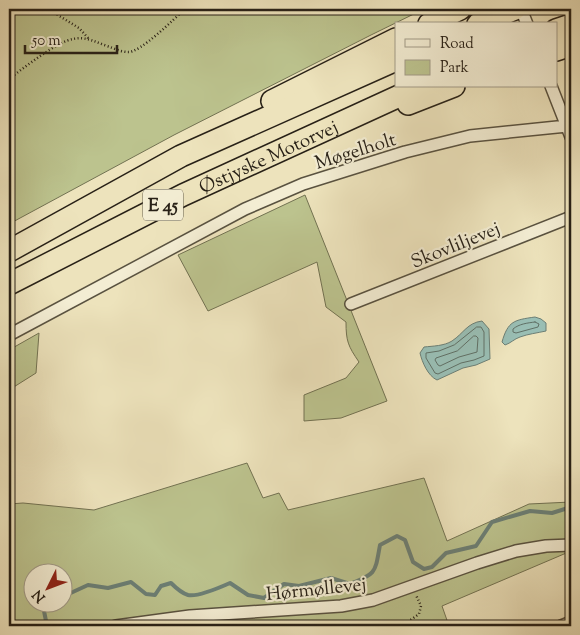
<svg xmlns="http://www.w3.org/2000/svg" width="580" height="635" viewBox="0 0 580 635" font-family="'Sorts Mill Goudy',serif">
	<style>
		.green { fill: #bcc38e; stroke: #727252; fill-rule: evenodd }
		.water { fill: #99beb4; stroke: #6c7f75 }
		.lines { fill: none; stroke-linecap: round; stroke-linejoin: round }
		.shore { stroke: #607066; stroke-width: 1 }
		.stream { stroke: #6c7f75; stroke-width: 4 }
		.street-casing { stroke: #595240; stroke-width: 14 }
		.highway-casing { stroke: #282117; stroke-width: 24 }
		.path { stroke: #282117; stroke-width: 2.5; stroke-dasharray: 1 2.5; stroke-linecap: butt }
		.street { stroke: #f3edd3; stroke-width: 11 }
		.highway { stroke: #ede3bc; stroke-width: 21 }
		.labels { text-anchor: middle; stroke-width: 4.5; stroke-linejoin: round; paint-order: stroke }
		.shield { fill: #f3edd3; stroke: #655e4f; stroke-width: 1 }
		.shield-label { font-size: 18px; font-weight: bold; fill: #282117 }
		.street-label { font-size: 19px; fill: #282117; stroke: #f3edd3 }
	</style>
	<rect width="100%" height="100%" fill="#ede3bc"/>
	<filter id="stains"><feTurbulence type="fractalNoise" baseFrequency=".004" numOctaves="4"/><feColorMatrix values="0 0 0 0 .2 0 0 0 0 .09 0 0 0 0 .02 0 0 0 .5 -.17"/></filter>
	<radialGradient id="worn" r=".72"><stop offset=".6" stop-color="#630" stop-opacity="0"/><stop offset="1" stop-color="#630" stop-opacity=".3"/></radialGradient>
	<path class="green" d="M9,9H424L371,35L174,135L9,224Z
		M305,195L387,401L341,418L304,421V395L346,378L359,362C348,346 346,341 346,322L326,307L317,262L208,311L178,255Z
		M39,333L36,373L9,390V350Z
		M247,463L263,498L279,493L288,510L424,478L447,541L529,504L571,502V551L442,606L449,626H9V504L23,503L94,510ZM32,572H62V602H32Z"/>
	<path class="water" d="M535,317L541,319L546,323V331C537,333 528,334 520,337C514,339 511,343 505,345L502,342C508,321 514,320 535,317Z
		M482,321L489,329L490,359L476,365L463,368L437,380C428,376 422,362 420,353L424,347C433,346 444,346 452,341C464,333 467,323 482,321Z"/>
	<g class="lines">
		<path class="shore" d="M535,322L539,324L538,327L516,333L513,332V329C519,324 527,323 535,322Z
			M477,327H481L484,332V356L474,360L461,363L438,374L435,373L426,358V353L439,351L454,345Z
			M474,336H476L478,338L477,352L459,357L440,366L438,365L435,360L436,358L457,351Z"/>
		<path class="stream" d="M62,597L88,585L108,588L131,582L146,594L155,595L161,586L171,583C176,588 181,593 188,595C197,597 221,587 230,583L248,595L264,598L284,584L299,586L331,578L350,584C377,574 375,572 380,545L397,536L405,540L413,562L424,569L432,567L446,553L476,546L492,522L530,511L552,513L571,507
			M47,626L44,611L49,604L51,602"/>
		<defs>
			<path id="street" d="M521,9L527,24
				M551,86L571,137
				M351,304L571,217
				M9,335L245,209L303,184L405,152L470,136L567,126
				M116,626L190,616L341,606L373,600L477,563L516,551L546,546L571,545
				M561,626L571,622"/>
			<g id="highway">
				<path d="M429,24L460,9"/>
				<path d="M478,24L515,9"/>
				<path d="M556,30L571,25"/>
				<path d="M556,50L571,45"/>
				<path d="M272,101L396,39"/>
				<path d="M408,104L454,86"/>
				<path d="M9,251L181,156L396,60"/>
				<path id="s1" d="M9,284L183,195L421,86"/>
			</g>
		</defs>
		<use href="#street" class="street-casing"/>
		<use href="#highway" class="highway-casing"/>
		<path class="path" d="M48,9L79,28L89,39
			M9,79C22,69 58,41 73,39C87,36 97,43 110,47C115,49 122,52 128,52C140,53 175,18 185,9
			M402,626L419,614L421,606L416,595"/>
		<use href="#street" class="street"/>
		<use href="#highway" class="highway"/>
	</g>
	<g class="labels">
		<rect class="shield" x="143" y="189.5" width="40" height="31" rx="4"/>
		<g class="shield-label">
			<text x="163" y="211">E 45</text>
		</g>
		<g class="street-label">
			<text transform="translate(355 150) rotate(-17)" y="7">Møgelholt</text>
			<text dy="7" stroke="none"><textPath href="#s1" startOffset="289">Østjyske Motorvej</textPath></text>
			<text transform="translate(455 244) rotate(-22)" y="7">Skovliljevej</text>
			<text transform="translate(316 588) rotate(-6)" y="7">Hørmøllevej</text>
		</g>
	</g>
	<rect width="580" height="635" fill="none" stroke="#ede3bc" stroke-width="30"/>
	<rect x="10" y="10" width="560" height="615" fill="none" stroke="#282117" stroke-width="2.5"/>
	<rect x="15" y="15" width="550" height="605" fill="none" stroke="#282117"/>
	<rect x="395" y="22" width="162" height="65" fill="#f3edd3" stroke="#a29b88"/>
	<rect x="405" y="39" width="25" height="8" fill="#f3edd3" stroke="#a29b88"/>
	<text x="440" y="48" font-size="15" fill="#282117">Road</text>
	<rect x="405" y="60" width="25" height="15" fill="#bcc38e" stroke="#a29b88"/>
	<text x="440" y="72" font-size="15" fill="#282117">Park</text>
	<g transform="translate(48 588) rotate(228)"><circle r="24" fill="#f3edd3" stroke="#a29b88"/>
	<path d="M0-4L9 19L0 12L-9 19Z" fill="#8f2418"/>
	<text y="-8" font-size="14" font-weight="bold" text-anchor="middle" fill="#282117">N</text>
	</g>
	<path d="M25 45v8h92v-8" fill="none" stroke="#282117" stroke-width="2.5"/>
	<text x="32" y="45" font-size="15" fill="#282117" stroke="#f3edd3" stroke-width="4" paint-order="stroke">50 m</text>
	<rect width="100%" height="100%" filter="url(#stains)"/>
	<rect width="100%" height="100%" fill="url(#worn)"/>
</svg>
